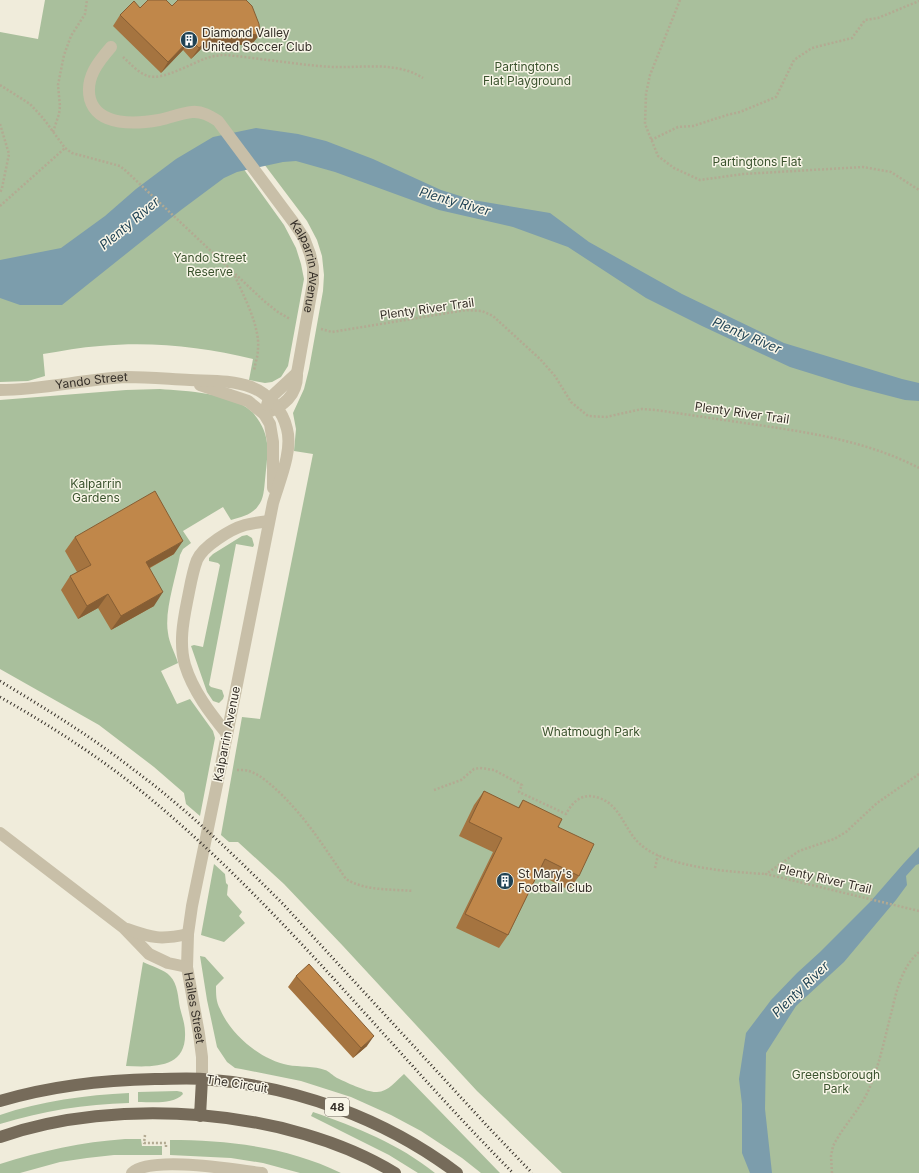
<svg xmlns="http://www.w3.org/2000/svg" width="919" height="1173" viewBox="0 0 919 1173" font-family="Inter,sans-serif">
	<style>
		.green { fill: #a9bf9c }
		.water { fill: #7c9dac }
		.lines { fill: none; stroke-linecap: round; stroke-linejoin: round }
		.path { stroke: #b3aa92; stroke-width: 2.5; stroke-dasharray: 2 2; stroke-linecap: butt }
		.minor { stroke: #c8bfa8; stroke-width: 12 }
		.major { stroke: #766b5a; stroke-width: 12 }
		.rail { stroke: #352f28; stroke-width: 3; stroke-dasharray: 1 3; stroke-linecap: butt }
		.wall { fill: #a57440 }
		.shaded-wall { fill: #865e34 }
		.building { fill: #c0874a; stroke: #865e34 }
		.labels { text-anchor: middle; stroke-width: 3; stroke-linejoin: round; paint-order: stroke }
		.shield { fill: #f8f5e7; stroke: #706a61; stroke-width: 1 }
		.shield-label { font-size: 11px; font-weight: bold; fill: #352f28 }
		.poi-label { font-size: 12px; fill: #352f28; stroke: #f8f5e7; text-anchor: start }
		.park-label { font-size: 12px; fill: #3a522d; stroke: #f8f5e7 }
		.street-label { font-size: 12px; fill: #352f28; stroke: #f8f5e7 }
		.water-label { font-size: 13px; font-style: italic; fill: #1f4254; stroke: #f8f5e7 }
	</style>
	<rect width="100%" height="100%" fill="#f0ecdb"/>
	<path class="green" d="M45,0H919V1173H562L477,1091L343,946L284,884L238,842H229L221,835L242,717L260,719L313,454L294,451L296,429L293,413L304,389L309,369L323,291L324,275L322,256L317,240L307,221L249,144L230,150L284,225L296,248L301,264L304,279L288,366L281,377L272,382L265,383L249,380L253,359C203,347 152,341 100,346C81,347 62,351 43,354L45,376L28,381L0,382V32L38,39Z
		M160,389C186,391 232,393 251,411C254,413 255,416 257,418C272,439 267,456 265,480C264,489 264,499 258,506C252,515 241,517 231,520L223,507L183,531L191,543L183,549L180,555C176,577 164,611 168,633C169,643 175,653 178,663L161,671L177,704L190,699L213,731L215,738L200,816L186,804L184,793L154,767L99,725L0,669V400L126,390Z
		M247,535L252,538L254,545L253,547L236,544L209,685L211,687L222,690L224,696L223,699L219,703L213,701L207,692L191,646L194,645L203,647L220,565L218,563L209,561V558L213,554L242,536Z
		M214,864L225,874L226,883L228,885L227,895L242,912L239,916L245,923L224,942L201,935Z
		M200,956L205,957L224,978L216,986C216,994 216,1002 220,1009C231,1035 261,1060 288,1065C299,1067 315,1066 325,1070C329,1071 333,1076 337,1078C346,1082 368,1093 377,1092C388,1092 397,1080 404,1074L500,1173H481L462,1158L421,1131L391,1115L351,1097L301,1081L241,1069L235,1068L227,1062L217,1047L207,1000Z
		M143,962C151,966 165,970 170,976C178,984 178,998 180,1008C182,1016 185,1024 185,1032C187,1069 153,1067 126,1066Z
		M177,1091L182,1092L183,1094C173,1105 152,1102 138,1102V1092Z
		M129,1093V1103C85,1104 42,1111 0,1124V1115C41,1101 86,1095 129,1093Z
		M313,1112C356,1127 399,1144 435,1173H418L389,1155L311,1116Z
		M125,1139H141L142,1146H162V1155H114L87,1158L60,1162L20,1173H0V1164C41,1151 82,1142 125,1139Z
		M170,1140C228,1140 288,1147 341,1173H300L263,1163L231,1158L170,1155Z"/>
	<path class="water" d="M256,128L298,134L326,141L373,159L441,190L473,200L550,213L589,242L682,294L784,343L902,379L919,383V401L905,400L851,386L790,367L702,326L646,298L568,247L513,227L439,210L335,172L296,161L283,162L237,172L224,178L181,210L62,305H20L0,298V260L61,248L105,216L136,189L176,159L213,137Z
		M919,847V864L916,865L906,876L907,885L896,900L844,962L796,1006L766,1053L765,1109L772,1173H750L742,1153V1104L739,1079L746,1033L771,1000L797,973L820,952L870,902L904,863Z"/>
	<g class="lines">
		<path class="path" d="M680,0L650,75L646,94L645,124L658,156L674,168L700,180L743,174L863,167L891,172L919,190
			M123,57C130,63 138,73 148,76C162,81 192,63 207,58C213,56 219,55 225,55C261,58 297,65 333,67C363,68 396,61 423,78
			M0,85L30,104L43,118L65,148L72,153L120,166L126,171L264,301L278,312L290,319
			M0,124L9,154L2,188L0,193
			M53,132L59,114L60,106L58,85L64,55L71,36L85,14L87,0
			M651,140L678,127L693,126L727,115L740,112L776,97L794,60L812,48L852,38L865,20L878,18L919,1
			M0,206L65,148
			M235,276C244,297 260,326 258,349C258,356 255,364 254,371
			M321,329L332,332L466,310L482,311L493,316L540,359L555,376L571,402L588,416L606,417L642,409L656,410C690,415 724,420 758,425C813,433 869,442 919,468
			M237,770C241,770 246,770 249,771C261,775 270,784 279,792C307,819 324,847 346,879C365,891 391,889 413,891
			M919,774L877,803L846,832L834,839L799,851L766,874L919,911
			M434,790L461,780L474,769L480,768L494,770L522,785L519,792L566,814C573,801 583,792 599,798C621,805 624,830 640,844C666,868 732,872 766,874
			M655,868L658,855
			M145,1135L144,1143H166V1148
			M832,1173L831,1156L833,1146C843,1126 860,1110 869,1089C880,1064 885,1036 892,1010C897,989 902,967 919,952"/>
		<g class="minor">
			<path id="s1" d="M111,47C98,62 85,78 90,99C98,127 137,124 159,120C170,118 181,113 192,112C202,111 210,116 218,121L294,223L304,238L310,254L313,267V283L297,373C298,396 283,406 264,414"/>
			<path d="M200,385L248,401L264,414L270,424L273,442V488"/>
			<path id="s2" d="M0,390C43,390 84,379 127,377C148,377 169,379 190,380C210,381 232,380 251,387C268,393 283,411 287,429C293,451 279,482 273,503L221,765L192,906L188,934L187,967L199,1034L202,1057V1079"/>
			<path d="M267,405L269,399L297,373"/>
			<path d="M227,734C210,713 193,691 185,665C179,644 183,622 187,602C190,588 192,573 197,560C203,546 231,529 245,525C253,523 261,522 269,521"/>
			<path d="M0,833L124,928L149,954L168,963L187,967"/>
			<path d="M127,929C152,938 161,940 188,934"/>
			<path d="M132,1173C151,1155 236,1170 262,1173"/>
		</g>
		<path class="major" d="M0,1101C51,1086 102,1080 155,1079C171,1079 187,1078 203,1079C295,1086 384,1118 457,1173
			M200,1116L202,1079
			M0,1137C116,1096 289,1108 395,1173"/>
		<path class="rail" d="M0,681C46,709 92,737 134,770C188,810 236,857 283,904L490,1129L532,1173
			M0,697C51,726 101,758 146,795C282,907 390,1049 513,1173"/>
	</g>
	<path class="wall" d="M172,6L260,34L252,44L202,48L191,59L183,50L161,73L113,26L120,15L140,8Z
		M75,537L174,554L150,568L154,606L111,630L98,608L78,619L61,590L70,576L77,572L65,551Z
		M484,791L518,808L523,800L558,827L579,876L569,890L538,874L508,935L499,948L456,928L493,852L459,836L474,805Z
		M296,976L367,1046L353,1058L288,987Z"/>
	<path class="shaded-wall" d="M260,34L252,44L202,48L191,59L199,48L209,38Z
		M190,39L183,50L161,73L168,62Z
		M183,541L174,554L136,575L146,562Z
		M163,592L154,606L111,630L121,616Z
		M108,594L98,608L78,619L87,606Z
		M374,1036L367,1046L353,1058L361,1048Z"/>
	<path class="building" d="M148,0H166L172,6L178,0H246L252,6L259,24L260,34L209,38L199,48L190,39L168,62L120,15L134,1L140,8Z
		M155,491L183,541L146,562L163,592L121,616L108,594L87,606L70,576L91,565L75,537Z
		M484,791L519,808L523,800L562,819L558,827L594,844L579,876L545,859L508,935L465,914L502,838L469,822Z
		M309,964L374,1036L361,1048L296,976Z"/>
	<defs>
		<symbol id="building-disc" viewBox="-11 -11 22 22"><circle r="9.5" fill="#1f4254" stroke="#f8f5e7"/><path d="M-4-6H4V6H1V3H-1V6H-4ZM-2.5-4.3h1.7v1.8h-1.7ZM.8-4.3h1.7v1.8H.8ZM-2.5-1h1.7V.8h-1.7ZM.8-1h1.7V.8H.8Z" fill="#fff"/></symbol>
	</defs>
	<g fill-rule="evenodd">
		<use href="#building-disc" x="179" y="30" width="20" height="20"/>
		<use href="#building-disc" x="495" y="871" width="20" height="20"/>
	</g>
	<g class="labels">
		<rect class="shield" x="325" y="1098" width="24" height="18" rx="3"/>
		<g class="shield-label">
			<text x="337" y="1111">48</text>
		</g>
		<g class="poi-label">
			<text x="202" y="37">Diamond Valley<tspan x="202" dy="14">United Soccer Club</tspan></text>
			<text x="518" y="878">St Mary's<tspan x="518" dy="14">Football Club</tspan></text>
		</g>
		<g class="park-label">
			<text x="527" y="71">Partingtons<tspan x="527" dy="14">Flat Playground</tspan></text>
			<text x="757" y="166">Partingtons Flat</text>
			<text x="210" y="262">Yando Street<tspan x="210" dy="14">Reserve</tspan></text>
			<text x="96" y="488">Kalparrin<tspan x="96" dy="14">Gardens</tspan></text>
			<text x="591" y="736">Whatmough Park</text>
			<text x="836" y="1079">Greensborough<tspan x="836" dy="14">Park</tspan></text>
		</g>
		<g class="street-label">
			<text dy="4" stroke="none"><textPath href="#s1" startOffset="373">Kalparrin Avenue</textPath></text>
			<text transform="translate(427 309) rotate(-8)" y="4">Plenty River Trail</text>
			<text dy="4" stroke="none"><textPath href="#s2" startOffset="92">Yando Street</textPath></text>
			<text transform="translate(742 413) rotate(8)" y="4">Plenty River Trail</text>
			<text transform="translate(227 734) rotate(-79)" y="4">Kalparrin Avenue</text>
			<text transform="translate(825 879) rotate(13)" y="4">Plenty River Trail</text>
			<text dy="4" stroke="none"><textPath href="#s2" startOffset="900">Hailes Street</textPath></text>
			<text transform="translate(237 1084) rotate(9)" y="4">The Circuit</text>
		</g>
		<g class="water-label">
			<text transform="translate(455 201) rotate(16)" y="5">Plenty River</text>
			<text transform="translate(129 223) rotate(-40)" y="5">Plenty River</text>
			<text transform="translate(747 335) rotate(23)" y="5">Plenty River</text>
			<text transform="translate(800 989) rotate(-44)" y="5">Plenty River</text>
		</g>
	</g>
</svg>
